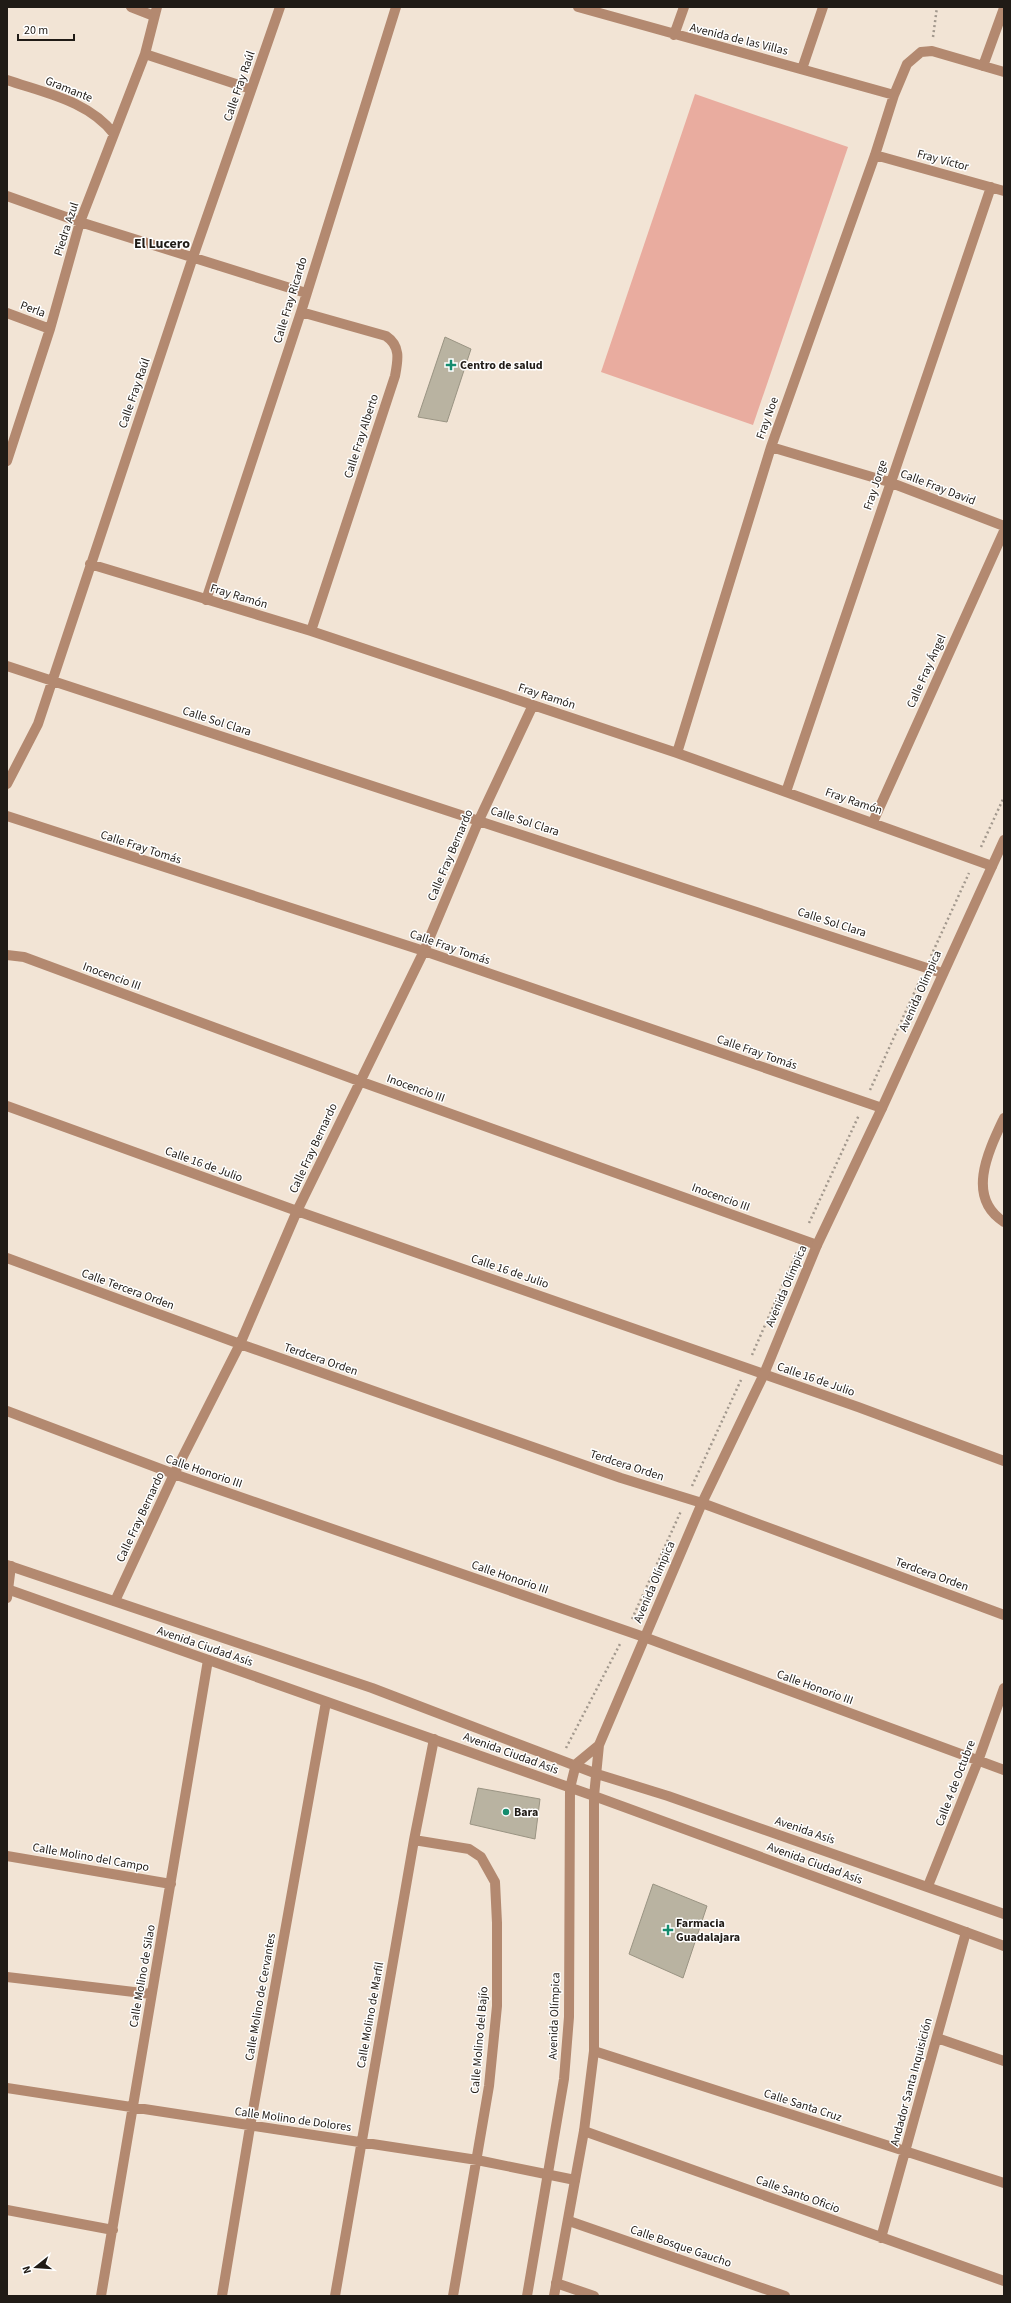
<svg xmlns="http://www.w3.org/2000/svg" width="1011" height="2303" viewBox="0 0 1011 2303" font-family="'Source Sans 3',sans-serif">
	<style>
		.green { fill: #e9ac9f }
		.building { fill: #b9b3a1; stroke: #9a9483 }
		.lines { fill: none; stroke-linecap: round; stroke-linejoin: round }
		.path { stroke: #a2988d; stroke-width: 2.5; stroke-dasharray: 2 3; stroke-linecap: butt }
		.minor { stroke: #b38970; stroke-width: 10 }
		.tertiary { stroke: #b38970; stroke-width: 10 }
		.poi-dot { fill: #148c6e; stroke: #fff; stroke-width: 1.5 }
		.labels { text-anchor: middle; stroke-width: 3; stroke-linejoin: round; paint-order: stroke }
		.street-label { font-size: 12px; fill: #201b16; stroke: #fff }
		.poi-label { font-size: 12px; font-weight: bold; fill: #201b16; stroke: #fff; text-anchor: start }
		.quarter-label { font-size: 14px; font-weight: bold; fill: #201b16; stroke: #fff }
	</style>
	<rect width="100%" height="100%" fill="#f2e4d5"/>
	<path class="green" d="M695,94L848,147L753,425L601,372Z"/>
	<path class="building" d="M445,337L471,349L447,422L418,417Z
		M478,1788L540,1799L535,1839L470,1824Z
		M653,1884L707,1906L683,1978L629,1954Z"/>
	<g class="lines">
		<path class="path" d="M933,37L937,7
			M981,847L1004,797
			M931,956L969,873
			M870,1090L920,980
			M809,1223L859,1115
			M752,1355L797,1252
			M692,1486L741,1380
			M632,1619L681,1511
			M566,1748L620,1644"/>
		<path class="minor" d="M131,7L154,16
			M578,7L894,95
			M674,35L684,7
			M145,54L251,89
			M983,66L1004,8
			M802,69L823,7
			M7,80C45,93 89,101 114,134
			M875,155L1004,191
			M7,196L80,222L306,293
			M301,312L386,336C401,346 398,360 395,376L311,631
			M7,313L50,329
			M771,447L889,482L1004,526
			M7,461L50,329L80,222L145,54L157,7
			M90,564L311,631L677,753L992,866
			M206,600L301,312L396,7
			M7,666L942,973
			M677,753L771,447L875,155L894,95L907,64L921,52L932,51L1004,72
			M7,784L38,724L193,257L280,7
			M786,792L991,187
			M7,816L424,951L882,1108
			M873,822L1004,531
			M7,955L24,957L359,1081L817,1245
			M7,1106L297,1211L858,1407L1004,1461
			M1004,1118C989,1150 965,1197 1004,1222
			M7,1258L240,1344L621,1478L702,1503L1004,1615
			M7,1411L174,1474L644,1637L1004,1770
			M7,1598L11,1566
			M115,1601L174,1474L240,1344L297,1211L424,951L479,820L533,705
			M414,1840L469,1849L481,1857L495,1882L497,1923V2006L489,2086L453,2296
			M7,1856L171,1884
			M928,1886L978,1761L1004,1688
			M7,1977L151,1994
			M937,2038L1004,2061
			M594,2051L1004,2183
			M7,2088L477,2160L575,2180
			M584,2131L1004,2281
			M7,2210L113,2230
			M569,2221L785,2296
			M881,2238L966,1932
			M556,2283L594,2296
			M101,2296L208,1660
			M222,2296L250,2127L326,1702
			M335,2296L414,1840L434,1739"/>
		<path class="tertiary" d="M7,1565L372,1688L597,1774L668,1796L1004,1914
			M7,1589L594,1796L1004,1946
			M527,2296L564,2079L569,2017L570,1788L576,1764L599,1745
			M554,2296L584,2131L594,2051V1796L599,1745L702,1503L764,1374L817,1245L882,1108L1004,840"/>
	</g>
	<g class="poi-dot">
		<path d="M449 359h4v4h4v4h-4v4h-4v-4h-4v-4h4z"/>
		<circle cx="506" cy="1812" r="4"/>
		<path d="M666 1924h4v4h4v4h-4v4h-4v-4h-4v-4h4z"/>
	</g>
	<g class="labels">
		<g class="street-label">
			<text transform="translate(739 39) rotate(14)" y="4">Avenida de las Villas</text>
			<text transform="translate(239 86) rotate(-71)" y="4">Calle Fray Raúl</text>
			<text transform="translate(69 89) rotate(22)" y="4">Gramante</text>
			<text transform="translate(943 160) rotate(15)" y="4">Fray Víctor</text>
			<text transform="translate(66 229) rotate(-72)" y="4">Piedra Azul</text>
			<text transform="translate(290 300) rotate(-73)" y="4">Calle Fray Ricardo</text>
			<text transform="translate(33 309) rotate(20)" y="4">Perla</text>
			<text transform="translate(134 393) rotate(-71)" y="4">Calle Fray Raúl</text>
			<text transform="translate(767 418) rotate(-70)" y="4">Fray Noe</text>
			<text transform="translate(361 436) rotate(-72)" y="4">Calle Fray Alberto</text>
			<text transform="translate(875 485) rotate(-72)" y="4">Fray Jorge</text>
			<text transform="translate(938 487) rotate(21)" y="4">Calle Fray David</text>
			<text transform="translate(239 596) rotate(17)" y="4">Fray Ramón</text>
			<text transform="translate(926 671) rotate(-66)" y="4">Calle Fray Ángel</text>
			<text transform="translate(547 696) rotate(18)" y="4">Fray Ramón</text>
			<text transform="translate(217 721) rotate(18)" y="4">Calle Sol Clara</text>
			<text transform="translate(854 801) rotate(19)" y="4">Fray Ramón</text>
			<text transform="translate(525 821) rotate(18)" y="4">Calle Sol Clara</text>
			<text transform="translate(141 847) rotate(18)" y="4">Calle Fray Tomás</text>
			<text transform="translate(450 855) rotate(-67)" y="4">Calle Fray Bernardo</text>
			<text transform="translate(832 922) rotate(18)" y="4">Calle Sol Clara</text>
			<text transform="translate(450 947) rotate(19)" y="4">Calle Fray Tomás</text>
			<text transform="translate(112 976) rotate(20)" y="4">Inocencio III</text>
			<text transform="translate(920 991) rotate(-66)" y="4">Avenida Olímpica</text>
			<text transform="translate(757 1052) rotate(19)" y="4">Calle Fray Tomás</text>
			<text transform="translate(416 1088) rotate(20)" y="4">Inocencio III</text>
			<text transform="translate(313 1148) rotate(-65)" y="4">Calle Fray Bernardo</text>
			<text transform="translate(204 1164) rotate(20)" y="4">Calle 16 de Julio</text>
			<text transform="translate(721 1197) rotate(20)" y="4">Inocencio III</text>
			<text transform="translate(510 1271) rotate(19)" y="4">Calle 16 de Julio</text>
			<text transform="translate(786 1286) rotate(-67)" y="4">Avenida Olímpica</text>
			<text transform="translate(128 1289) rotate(20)" y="4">Calle Tercera Orden</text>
			<text transform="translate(321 1359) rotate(19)" y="4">Terdcera Orden</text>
			<text transform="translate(816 1379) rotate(19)" y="4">Calle 16 de Julio</text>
			<text transform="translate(627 1465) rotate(18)" y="4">Terdcera Orden</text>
			<text transform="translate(204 1471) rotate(19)" y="4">Calle Honorio III</text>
			<text transform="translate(140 1517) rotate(-65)" y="4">Calle Fray Bernardo</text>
			<text transform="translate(932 1574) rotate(20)" y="4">Terdcera Orden</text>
			<text transform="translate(510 1577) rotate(19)" y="4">Calle Honorio III</text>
			<text transform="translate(654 1582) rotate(-67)" y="4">Avenida Olímpica</text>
			<text transform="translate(205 1646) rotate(19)" y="4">Avenida Ciudad Asís</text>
			<text transform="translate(815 1687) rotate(20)" y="4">Calle Honorio III</text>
			<text transform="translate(511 1753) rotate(20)" y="4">Avenida Ciudad Asís</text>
			<text transform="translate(955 1783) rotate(-69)" y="4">Calle 4 de Octubre</text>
			<text transform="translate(805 1830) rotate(19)" y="4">Avenida Asís</text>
			<text transform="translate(91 1857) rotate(10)" y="4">Calle Molino del Campo</text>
			<text transform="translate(815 1863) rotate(20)" y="4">Avenida Ciudad Asís</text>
			<text transform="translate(142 1976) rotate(-80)" y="4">Calle Molino de Silao</text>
			<text transform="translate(260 1997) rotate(-80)" y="4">Calle Molino de Cervantes</text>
			<text transform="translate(370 2015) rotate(-80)" y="4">Calle Molino de Marfil</text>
			<text transform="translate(554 2016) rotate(-88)" y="4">Avenida Olímpica</text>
			<text transform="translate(479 2040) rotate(-85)" y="4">Calle Molino del Bajío</text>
			<text transform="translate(911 2082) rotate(-75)" y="4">Andador Santa Inquisición</text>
			<text transform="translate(803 2105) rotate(18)" y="4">Calle Santa Cruz</text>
			<text transform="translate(293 2119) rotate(8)" y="4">Calle Molino de Dolores</text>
			<text transform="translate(798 2194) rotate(20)" y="4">Calle Santo Oficio</text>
			<text transform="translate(681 2246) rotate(19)" y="4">Calle Bosque Gaucho</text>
		</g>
		<g class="poi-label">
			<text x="460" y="369">Centro de salud</text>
			<text x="514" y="1816">Bara</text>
			<text x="676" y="1927">Farmacia<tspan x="676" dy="14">Guadalajara</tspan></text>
		</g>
		<g class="quarter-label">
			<text x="162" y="248">El Lucero</text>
		</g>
	</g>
	<rect width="1011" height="2303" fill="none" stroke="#201b16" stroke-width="16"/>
	<g transform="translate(36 2267) rotate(253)" stroke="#ffffff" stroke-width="3" paint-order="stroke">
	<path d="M0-3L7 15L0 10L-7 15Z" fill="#201b16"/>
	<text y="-6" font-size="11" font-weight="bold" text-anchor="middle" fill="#201b16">N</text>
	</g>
	<path d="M18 34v6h56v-6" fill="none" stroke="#201b16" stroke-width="2"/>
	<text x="24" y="34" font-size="12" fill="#201b16" stroke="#ffffff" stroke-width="3" paint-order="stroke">20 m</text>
</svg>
